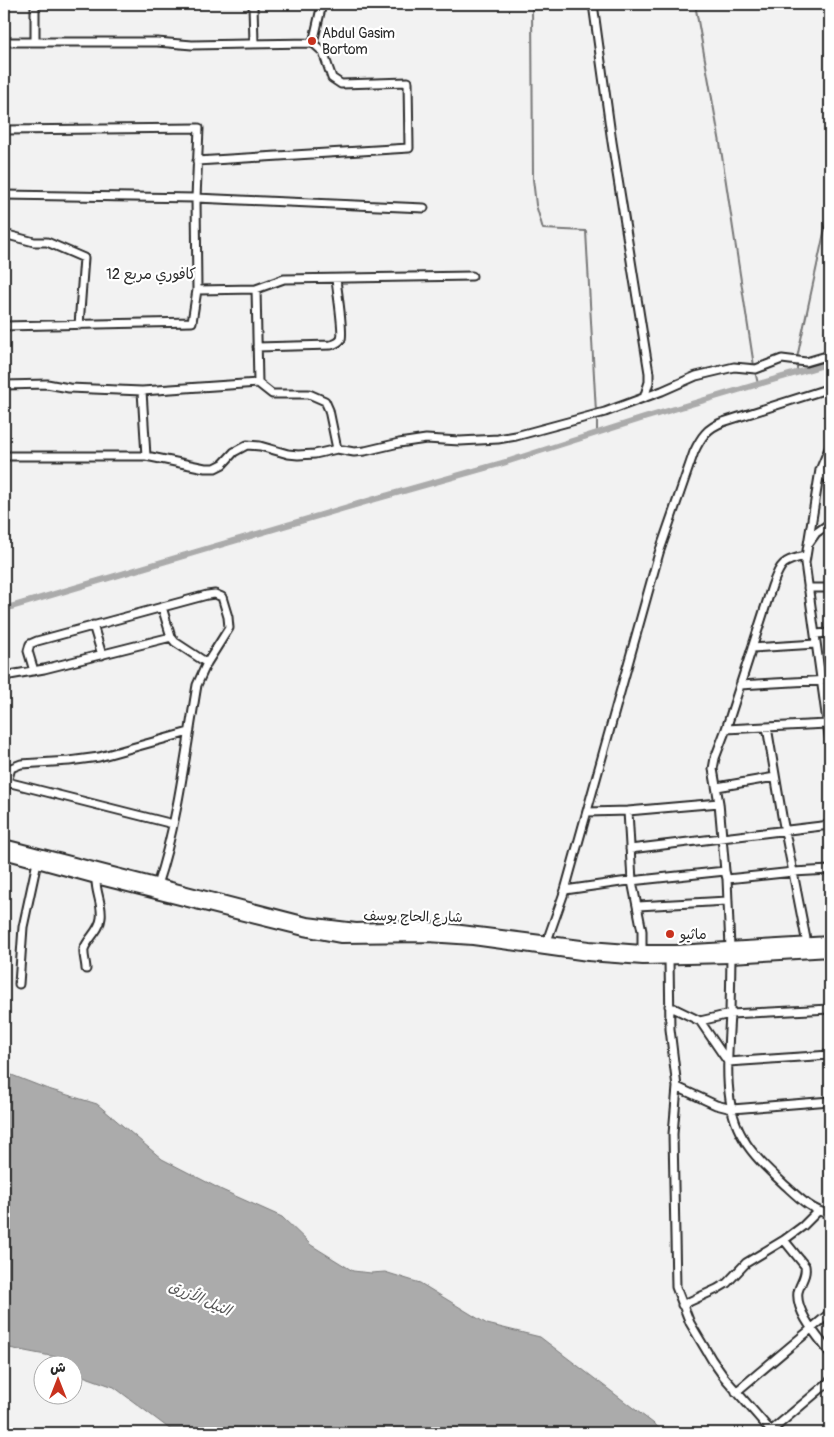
<svg xmlns="http://www.w3.org/2000/svg" width="834" height="1437" viewBox="0 0 834 1437" font-family="Pangolin,'Playpen Sans Arabic',sans-serif">
	<style>
		.water { fill: #ababab; stroke: #787878 }
		.lines { fill: none; stroke-linecap: round; stroke-linejoin: round }
		.stream { stroke: #787878; stroke-width: 2 }
		.canal { stroke: #ababab; stroke-width: 6 }
		.minor-casing { stroke: #2b2b2b; stroke-width: 11 }
		.secondary-casing { stroke: #2b2b2b; stroke-width: 14 }
		.minor { stroke: #fff; stroke-width: 7 }
		.secondary { stroke: #fff; stroke-width: 10 }
		.poi-dot { fill: #c8321e; stroke: #fff; stroke-width: 2 }
		.labels { text-anchor: middle; stroke-width: 4.5; stroke-linejoin: round; paint-order: stroke }
		.poi-label { font-size: 14px; fill: #2b2b2b; stroke: #fff; text-anchor: start }
		.street-label { font-size: 14px; fill: #2b2b2b; stroke: #fff }
		.neighbourhood-label { font-size: 15px; fill: #2b2b2b; stroke: #fff }
		.water-label { font-size: 15px; font-style: italic; fill: #585858; stroke: #fff }
	</style>
	<rect width="100%" height="100%" fill="#f2f2f2"/>
	<filter id="ink" filterUnits="userSpaceOnUse"><feTurbulence type="fractalNoise" baseFrequency=".02" numOctaves="2"/><feDisplacementMap in="SourceGraphic" scale="10" xChannelSelector="R" yChannelSelector="G"/><feConvolveMatrix kernelMatrix="1 2 1 2 8 2 1 2 1" color-interpolation-filters="sRGB"/></filter>
	<g filter="url(#ink)">
		<path class="water" d="M4,1072L45,1088L97,1104L162,1159L222,1190L282,1217L311,1245L353,1271L371,1273L385,1272L420,1283L487,1324L540,1337L666,1433H175L114,1387L83,1376L73,1369L72,1364H67L56,1357L4,1347Z"/>
		<g class="lines">
			<path class="stream" d="M532,4L533,179L536,205L543,229L586,231L596,412
				M695,4L720,143L754,366
				M797,358L830,205
				M755,371L758,384
				M797,373V363
				M597,416V433"/>
			<path class="canal" d="M4,609L375,499L506,462L644,418L830,363"/>
			<defs>
				<path id="minor" d="M253,4L254,44
					M593,4L612,142L649,373V382L644,398
					M4,42H157L192,45L313,43L323,52L332,78L341,84L408,82L409,148L197,161
					M35,42V4
					M313,43L322,4
					M4,130L199,128L196,198L197,290L192,322L4,326
					M4,195L196,198L424,208
					M4,234L34,242H47L84,258L79,325
					M256,289L258,383L272,394H309L325,401L329,410L337,449
					M197,290L256,289L284,279L472,276
					M257,347L331,345C335,344 339,343 341,339C344,332 337,290 336,279
					M4,385L47,384L69,388L142,391L146,456
					M142,391L258,383
					M830,446L820,470L805,563L830,743
					M4,456H146L205,468H215L223,464L234,452L247,445L260,446L288,454L298,455L315,454L337,449L354,452L365,451L399,443L426,439L460,441L498,439L516,436L605,412L662,391L696,376L734,367L756,369L782,359L806,362L830,355
					M820,470L830,481
					M809,543L816,533L830,523
					M808,588H830
					M162,607L171,637L175,642L207,663
					M93,625L102,655
					M815,634L830,633
					M752,648L816,644
					M34,671L28,651L30,644L37,641L207,595L215,594L222,597L228,617L229,628L207,663L197,685C186,750 178,822 157,885
					M4,676L44,669L171,637
					M740,685L830,680
					M767,727L782,816L807,944
					M726,729L827,724
					M4,768H11L21,764L69,761L99,757L189,732
					M7,782L173,824
					M717,787L775,777
					M4,792L11,768
					M628,811L632,881L642,931V951
					M587,812L628,811L719,803
					M630,849L830,825
					M727,879L793,872L830,870
					M565,890L621,882L725,871
					M638,906L727,901
					M547,941L565,890L659,553L694,452C701,437 707,428 723,422L830,388
					M730,948L727,879L725,871L719,803L713,769L715,758L726,729L772,586C781,564 781,561 805,556
					M731,957L730,1014L830,1009
					M669,959L670,1029L677,1087L673,1134L676,1287L690,1323L712,1360L724,1377L771,1431V1433
					M86,969C86,963 83,955 84,949C88,938 100,930 101,918C103,904 95,892 96,878
					M19,984L23,927L37,862
					M669,1006L700,1021L730,1014C728,1052 722,1104 743,1138C753,1156 771,1172 786,1186C798,1197 813,1212 830,1214
					M700,1021L728,1062L830,1055
					M677,1087L716,1105L732,1109L830,1101
					M784,1240L805,1266C807,1276 800,1283 798,1292C795,1312 819,1338 830,1353
					M682,1305L717,1289L727,1283L746,1263L784,1240L803,1226L818,1211
					M736,1392L830,1313
					M771,1431L830,1381"/>
				<path id="secondary" d="M4,845L307,923L356,929L411,927L445,929L589,947L642,951H676L830,942
					M4,853L96,878L304,930L341,937L428,936L473,939L588,955L643,959L731,957L830,951"/>
			</defs>
			<use href="#minor" class="minor-casing"/>
			<use href="#secondary" class="secondary-casing"/>
			<use href="#minor" class="minor"/>
			<use href="#secondary" class="secondary"/>
		</g>
	</g>
	<g class="poi-dot">
		<circle cx="312" cy="41" r="5"/>
		<circle cx="670" cy="934" r="5"/>
	</g>
	<g class="labels">
		<g class="poi-label">
			<text x="322" y="38">Abdul Gasim<tspan x="322" dy="16">Bortom</tspan></text>
			<text x="680" y="939">ماثيو</text>
		</g>
		<g class="street-label">
			<text transform="translate(413 916) rotate(1)" y="5">شارع الحاج يوسف</text>
		</g>
		<g class="neighbourhood-label">
			<text x="151" y="279">كافوري مربع 12</text>
		</g>
		<g class="water-label">
			<text transform="translate(200 1298) rotate(24)" y="5">النيل الأزرق</text>
		</g>
	</g>
	<rect width="834" height="1437" fill="none" stroke="#fff" stroke-width="20"/>
	<rect x="10" y="10" width="814" height="1417" fill="none" stroke="#2b2b2b" stroke-width="2" filter="url(#ink)"/>
	<g transform="translate(58 1380)"><circle r="24" fill="#ffffff" stroke="#aaaaaa"/>
	<path d="M0-4L9 19L0 12L-9 19Z" fill="#c8321e"/>
	<text y="-8" font-size="14" font-weight="bold" text-anchor="middle" fill="#2b2b2b">ش</text>
	</g>
</svg>
